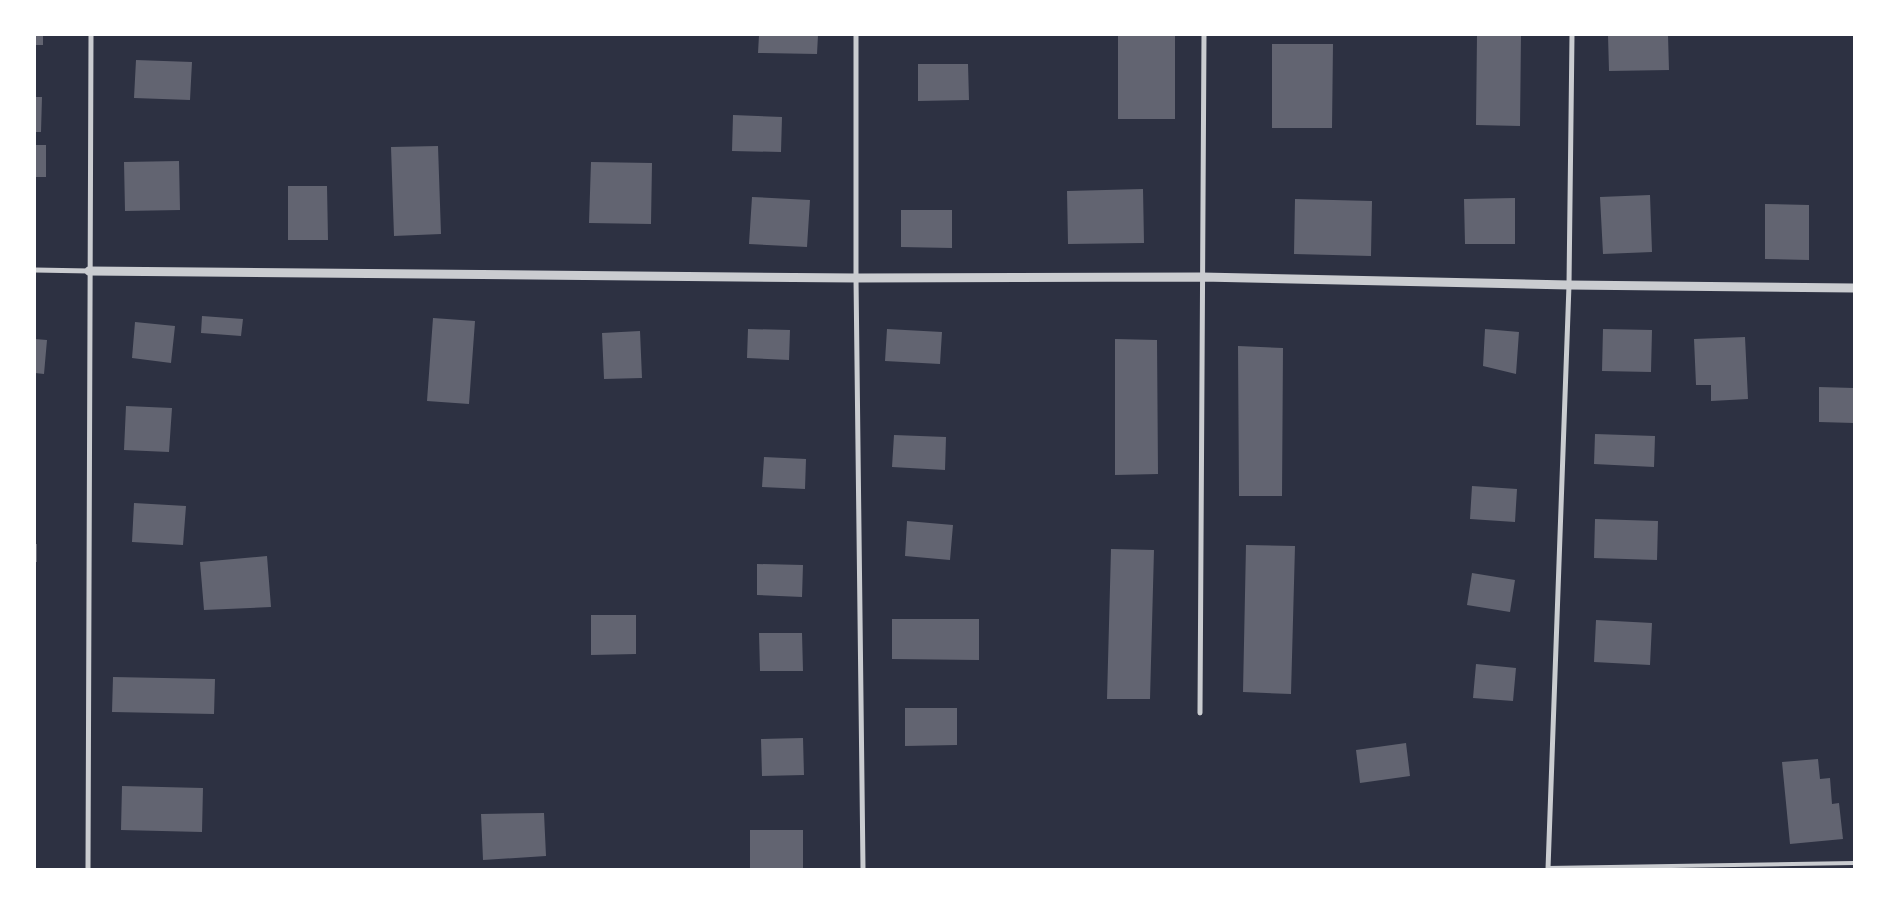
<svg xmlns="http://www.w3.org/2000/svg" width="1889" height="904" viewBox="0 0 1889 904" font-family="'Golos Text',sans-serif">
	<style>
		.building { fill: #626471 }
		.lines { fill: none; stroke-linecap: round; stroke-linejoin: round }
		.service { stroke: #caccd0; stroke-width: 4 }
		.minor { stroke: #caccd0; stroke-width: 5 }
		.tertiary { stroke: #caccd0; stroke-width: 9 }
	</style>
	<rect width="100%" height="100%" fill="#2d3142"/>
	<path class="building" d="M35,35H43V45H35Z
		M759,35H818L817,54L758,53Z
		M1118,35H1175V119H1118Z
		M1477,35H1521L1520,126L1476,125Z
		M1608,35H1668L1669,70L1609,71Z
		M1272,44H1333L1332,128H1272Z
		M136,60L192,62L190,100L134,98Z
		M918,64H968L969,100L918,101Z
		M35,97H42L41,132H35Z
		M733,115L782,117L781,152L732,151Z
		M35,145H46V177H35Z
		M438,146L441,234L394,236L391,147Z
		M179,161L180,210L125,211L124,162Z
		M591,162L652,163L651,224L589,223Z
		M288,186H327L328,240H288Z
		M1143,189L1144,243L1068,244L1067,191Z
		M1650,195L1652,252L1603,254L1600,197Z
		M752,197L810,200L807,247L749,244Z
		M1515,198V244H1465L1464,199Z
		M1295,199L1372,201L1371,256L1294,254Z
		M1765,204L1809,205V260L1765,259Z
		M901,210H952V248L901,247Z
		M202,316L243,319L241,336L201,333Z
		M433,318L475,321L469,404L427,401Z
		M135,322L175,326L171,363L132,358Z
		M748,329L790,330L789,360L747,358Z
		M887,329L942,332L940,364L885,361Z
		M1485,329L1519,332L1516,374L1483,366Z
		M1603,329L1652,330L1651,372L1602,371Z
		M640,331L642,378L604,379L602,333Z
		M1745,337L1748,399L1711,401V385H1696L1694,339Z
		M35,339L47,340L44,374L35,373Z
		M1115,339L1157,340L1158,474L1115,475Z
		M1238,346L1283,348L1282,496H1239Z
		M1819,387L1854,388V423L1819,422Z
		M126,406L172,408L169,452L124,450Z
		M1595,434L1655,436L1654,467L1594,464Z
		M894,435L946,437L945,470L892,467Z
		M764,457L806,459L805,489L762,487Z
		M1472,486L1517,489L1515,522L1470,519Z
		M134,503L186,506L183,545L132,542Z
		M1595,519L1658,521L1657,560L1594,558Z
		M907,521L953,525L950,560L905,556Z
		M35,544H37V562H35Z
		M1246,545L1295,546L1291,694L1243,692Z
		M1111,549L1154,550L1150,699H1107Z
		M267,556L271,607L204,610L200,562Z
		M757,564L803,565L802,597L757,595Z
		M1472,573L1515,580L1510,612L1467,605Z
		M591,615H636V654L591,655Z
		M892,619H979V660L892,659Z
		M1596,620L1652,623L1650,665L1594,662Z
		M759,633H802L803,671H760Z
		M1476,664L1516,668L1513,701L1473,698Z
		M113,677L215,679L214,714L112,712Z
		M905,708H957V745L905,746Z
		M803,738L804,775L762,776L761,739Z
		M1406,743L1410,776L1360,783L1356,750Z
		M1818,759L1820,779L1830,778L1832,804L1839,803L1843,839L1790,844L1782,762Z
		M122,786L203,788L202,832L121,830Z
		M544,813L546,856L483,860L481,814Z
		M750,830H803V868H750Z"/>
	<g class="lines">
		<path class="service" d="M1548,868L1854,863"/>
		<path class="minor" d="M856,35V278L863,869
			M35,270L89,271
			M1200,713L1204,35
			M88,869L91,35
			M1548,869L1569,285L1572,35"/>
		<path class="tertiary" d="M89,271L856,278L1202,277L1569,285L1854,288"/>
	</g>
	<rect width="1889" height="904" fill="none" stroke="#ffffff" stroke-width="72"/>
</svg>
